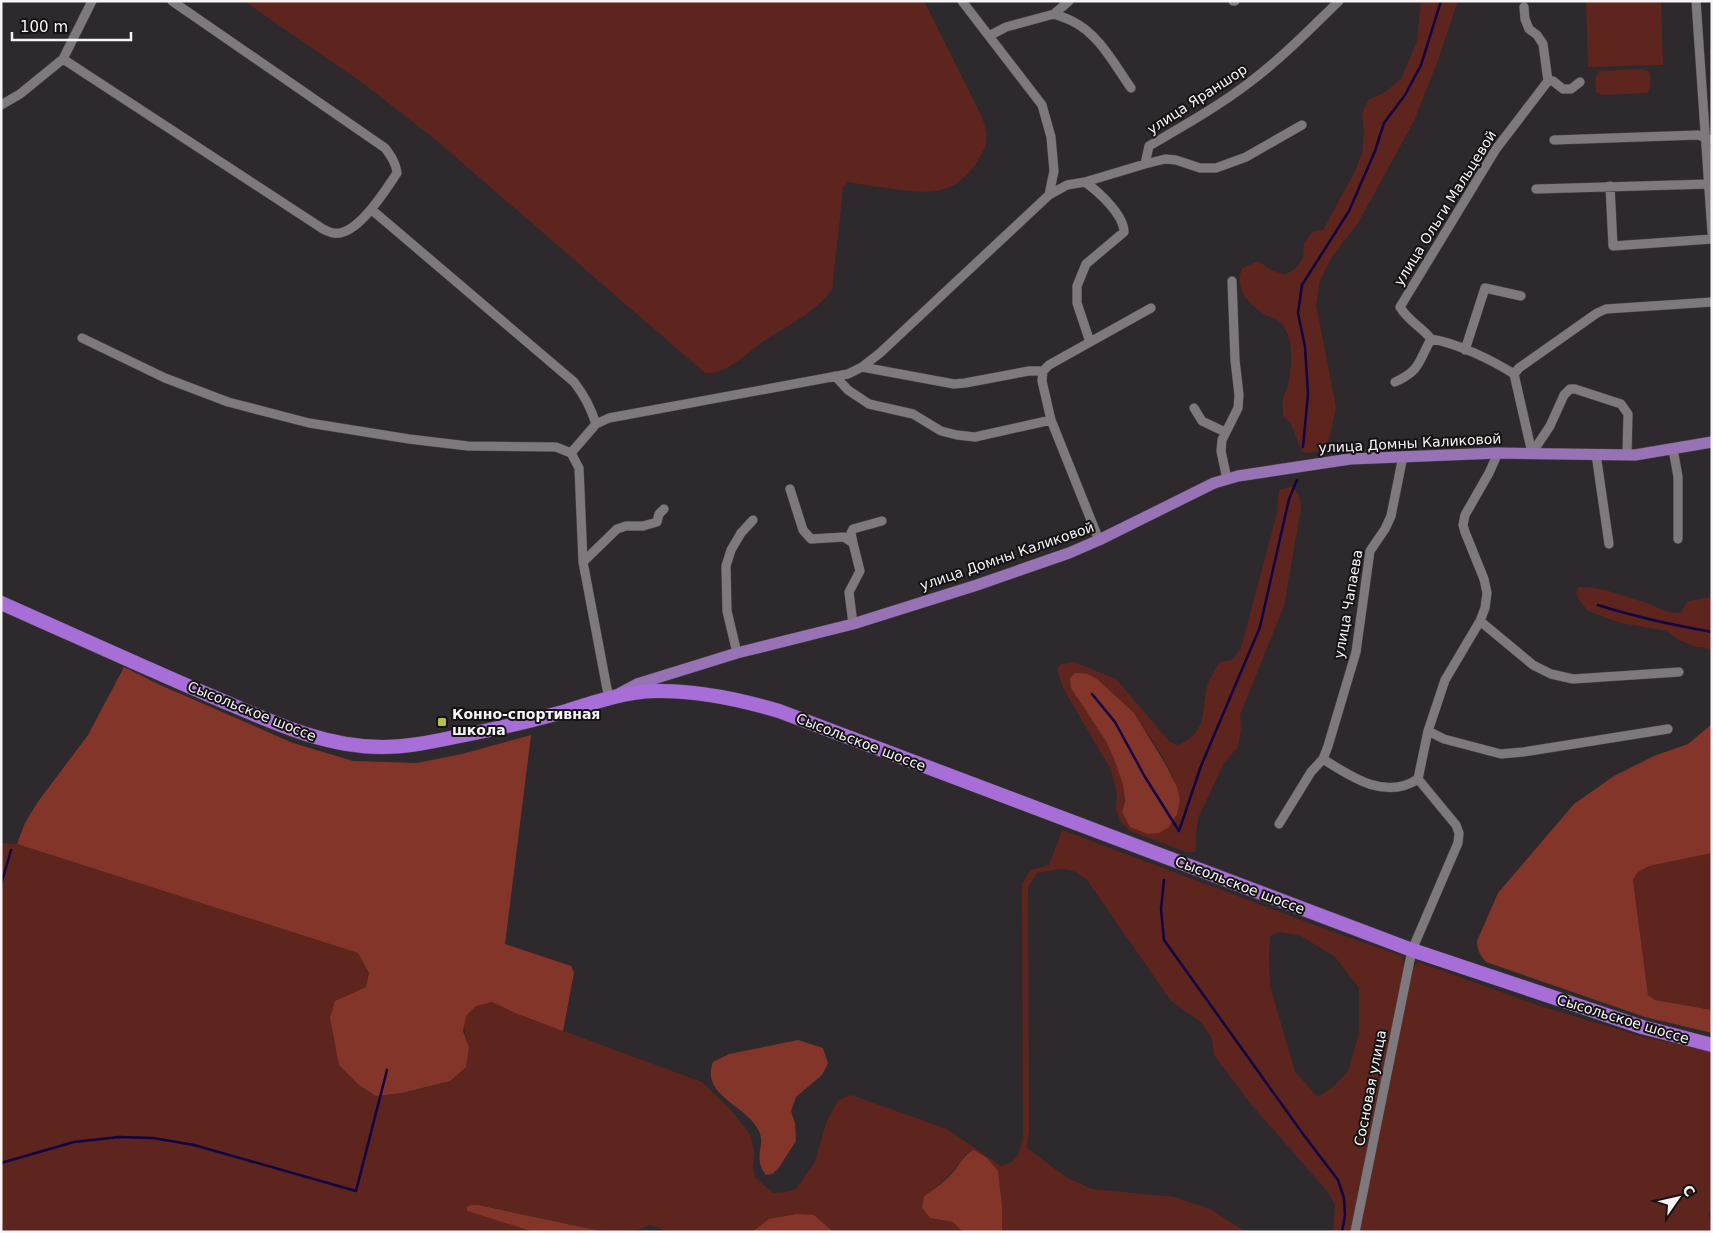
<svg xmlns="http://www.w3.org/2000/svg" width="1713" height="1233" viewBox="0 0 1713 1233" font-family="'DejaVu Sans',sans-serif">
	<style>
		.green { fill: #5d251d; fill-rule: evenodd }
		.forest { fill: #84352a }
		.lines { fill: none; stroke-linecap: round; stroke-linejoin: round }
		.stream { stroke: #110344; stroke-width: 2.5 }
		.minor-casing { stroke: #484446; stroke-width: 10 }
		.major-casing { stroke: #484446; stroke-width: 12 }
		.highway-casing { stroke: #484446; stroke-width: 15 }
		.minor { stroke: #7f787d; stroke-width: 9 }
		.major { stroke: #9772b4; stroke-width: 11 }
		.highway { stroke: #a76ed8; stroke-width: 14 }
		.poi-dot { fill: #b8c147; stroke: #151314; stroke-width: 2 }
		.labels { text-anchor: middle; stroke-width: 4; stroke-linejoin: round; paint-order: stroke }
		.street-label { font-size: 14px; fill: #f7f4f6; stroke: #151314 }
		.poi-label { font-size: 14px; font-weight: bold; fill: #f7f4f6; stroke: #151314; text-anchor: start }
	</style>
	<rect width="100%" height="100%" fill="#2e292d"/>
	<path class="green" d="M244,1H924L981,115C989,135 989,144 977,162C954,196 930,194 894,189C879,187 864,185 848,182L843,188L832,290C815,312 791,324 768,338C752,349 736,366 717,372C713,373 709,373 705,373L437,141L364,84Z
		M1421,1H1458L1437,63L1414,121L1358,223L1331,258L1320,281L1316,305L1336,407L1329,440L1320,449L1311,453L1302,452L1291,424L1283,416C1283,411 1282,405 1283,400C1283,395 1287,391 1288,386C1292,366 1295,340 1281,323C1278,319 1272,318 1268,316C1249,306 1234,290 1242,268L1258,261L1271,270L1285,275L1296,268L1303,258L1304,244L1313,231L1323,230L1355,171L1362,153L1364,133L1362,114L1368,100L1385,92L1401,79L1417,41Z
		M1586,1H1661L1663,65L1588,67Z
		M1642,69L1649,72C1651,79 1652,88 1647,93L1603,95L1596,92L1595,78L1599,71Z
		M1292,486L1299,495L1301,508L1284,606L1240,715L1241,730L1238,747L1224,763L1198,818L1196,833V848L1195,852H1186L1130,831L1121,823L1116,810L1117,794L1111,770L1063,688L1057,669L1061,664L1074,662L1116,679L1170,742L1179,745C1208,730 1201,714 1207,687C1209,678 1215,670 1220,662L1232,660L1241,648L1277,513L1279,490ZM1134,713C1150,737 1175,771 1180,799L1122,812C1131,782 1110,747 1095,722Z
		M1579,587C1600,586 1627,597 1647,603C1657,607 1669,614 1680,613L1688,601L1712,597V651L1707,648L1696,647L1677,639L1667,631L1621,623L1588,611L1579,600L1576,592Z
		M1062,830L1333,932L1402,956L1404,967L1351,1232H1333L1335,1205L1327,1191L1250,1103L1214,1055L1212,1039L1201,1022L1171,1001L1087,880C1068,864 1059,870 1037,873L1028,887L1029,1130L1027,1148L1066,1177L1092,1189L1174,1197L1210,1209L1246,1232H1002V1205L998,1171L967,1153C955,1170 942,1185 924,1196L922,1208L930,1218L954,1222L963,1232H833L831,1230L769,1219L752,1232H665L662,1229L650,1225L633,1232H605L478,1205L467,1211L534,1232H1V843L17,844L358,953L369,973L366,987L335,1001L376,1096L402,1093L450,1081L469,1047C464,1033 459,1016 476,1006C480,1004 487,1003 492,1002L515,1013L702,1082L730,1109L750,1134L754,1151L753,1167L755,1177L773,1193L786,1192L796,1189L815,1162L826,1123L838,1100L851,1095L947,1129L1001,1166C1019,1162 1022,1148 1023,1132L1022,884L1031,870L1049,865ZM1280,932L1301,936L1335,957L1359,988V1034L1348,1071L1335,1085L1318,1097L1295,1072L1270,986L1269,959L1270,936Z
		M1712,853V1010L1655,1000L1648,995L1633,880L1638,872L1649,866Z
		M1418,962L1537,1005L1640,1036L1712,1052V1206L1708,1215L1712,1221V1232H1359L1412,968Z"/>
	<path class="forest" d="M124,667L160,685L293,743L353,761L417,763L462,754L531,735L505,944L571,966L574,973L563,1031L515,1013L492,1002L476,1006L466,1016L463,1031L469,1047L466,1067L450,1081L402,1093L376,1096L359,1085L339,1065L330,1018L335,1001L366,987L369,973L358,953L17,844L25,823L37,803L88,735Z
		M1075,673L1088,674L1097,679L1134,713L1166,765L1177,787L1180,799L1177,814L1169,827L1159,833L1148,834L1130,827L1122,812L1125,801L1123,785L1115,761L1106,741L1071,688L1070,678Z
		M1712,724V853L1649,866L1638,872L1633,880L1648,995L1655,1000L1712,1010V1033L1645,1017L1486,962C1480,955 1477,950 1477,941L1498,893L1574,804L1614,776L1654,756L1688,744Z
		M798,1040L823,1048L828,1063L822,1075L796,1097L791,1111L795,1123L796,1141L778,1169L772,1174L766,1175C752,1157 766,1147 759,1131C747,1105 700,1096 713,1062L729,1054Z
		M974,1150L987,1158L998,1171L1002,1205V1232H963L953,1222L930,1218L922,1208L924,1196C935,1189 947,1180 955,1170C961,1162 965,1154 974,1150Z
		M472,1205H478L605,1232H534L467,1211V1207Z
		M797,1214L814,1215L833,1232H752L769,1219Z"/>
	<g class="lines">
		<path class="stream" d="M1303,447L1308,394L1305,347L1298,313L1302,285L1349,211L1375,151L1384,123L1405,95L1421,65L1441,1
			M1598,605C1635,617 1673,625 1712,632
			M1092,694L1115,722L1145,777L1179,831
			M1179,831L1201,766L1260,627L1289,499L1297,480
			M1164,880L1161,909L1164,940L1303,1134L1338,1180L1344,1198L1345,1215L1342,1232
			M1,885L11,850
			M1,1163L74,1142L119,1137L153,1138L194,1145L356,1191L387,1070"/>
		<defs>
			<path id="minor" d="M962,1L1042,105L1051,137L1054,171L1049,195
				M1233,1H1235
				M1696,1L1712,233
				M1524,7L1525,19L1529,29L1537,35L1543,44L1548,81
				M1054,14C1060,16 1066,18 1072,21C1099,34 1114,64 1131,88
				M989,36L1006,27L1054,14L1069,1
				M63,59L323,229C327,231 331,233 334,233C357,237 386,189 397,173C396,163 391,156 385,148L172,1
				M1548,81H1553L1563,89H1571L1580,82
				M1,105L20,94L63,59L92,1
				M1554,140L1698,135L1712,140
				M1145,164L1149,146C1183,126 1219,106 1250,82C1282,58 1310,29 1339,1
				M1085,182C1099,192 1124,215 1124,232L1086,264L1077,286V303L1090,342
				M1610,186L1613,246L1712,239
				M1536,189L1709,184
				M372,210L574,382C585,396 591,408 596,424
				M82,338L165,378L228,402L309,423L409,439L468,446L556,447L571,453L579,468L583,562L607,689L610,698
				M1465,350L1485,288L1521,296
				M862,367L954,384L965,383L1029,371H1043
				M1514,374C1492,360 1457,343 1431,339C1422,327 1408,321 1400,307L1496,149L1548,81
				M1514,374L1519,368L1597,313L1606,309L1712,302
				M1514,374L1532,453
				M835,376L848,390L869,404L913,414L941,431L957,435L975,437L1051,420
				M1395,382C1421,370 1418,362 1431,339
				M1194,408L1202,421L1225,432
				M1673,449L1678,477V539
				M571,453L596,424L609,418L848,374L862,367L880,353L1049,195L1067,185L1085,182L1145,164L1165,159L1176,160L1200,168H1216L1246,157L1302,125
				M1532,453L1550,426L1564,395L1570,389H1575L1621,404L1628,414L1627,455
				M1596,454L1609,544
				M1227,479L1221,451L1222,440L1238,408L1239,395L1235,360L1232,281
				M790,489L803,530L811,539L844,537L853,543L860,571L849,592L853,624
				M1099,540L1051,420L1042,381L1043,371L1049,365L1151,308
				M853,543L851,533L853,529L882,521
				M583,562L617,529L626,526H643L657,522L659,514L664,509
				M1480,621L1533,665L1551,674L1573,679L1679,672
				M737,653L727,611L726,566L731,550L741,533L753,520
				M1428,731L1444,739L1501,754L1523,752L1668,729
				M1323,759C1350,776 1385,801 1418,779
				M1279,824L1311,772L1323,759L1328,746L1356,652L1370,551L1385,529L1391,516L1403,456
				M1355,1232L1412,950L1458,843L1459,833L1456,825L1418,779L1428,731L1445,680L1480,621L1485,608L1487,593L1484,579L1465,532L1463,525L1465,515L1489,473L1498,453"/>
			<path id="major" d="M620,693L637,684L737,653L853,624L977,585L1069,553L1099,540L1214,483L1238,476L1350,459L1498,453L1635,455L1712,442"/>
			<path id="highway" d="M1,603C71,634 141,666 211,696C266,719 321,747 382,747C407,747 431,742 455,737C491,730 527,722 563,712C592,703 623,692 654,691C697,690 739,699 779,711L1412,950L1642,1027L1712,1045"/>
		</defs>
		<use href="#minor" class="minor-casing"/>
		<use href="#major" class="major-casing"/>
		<use href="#highway" class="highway-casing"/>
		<use href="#minor" class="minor"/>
		<use href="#major" class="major"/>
		<use href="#highway" class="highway"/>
	</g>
	<rect class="poi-dot" x="437" y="717" width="10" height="10" rx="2.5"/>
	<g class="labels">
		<g class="street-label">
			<text transform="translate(1197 99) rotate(-33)" y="5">улица Яраншор</text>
			<text transform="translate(1445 208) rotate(-58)" y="5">улица Ольги Мальцевой</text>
			<text transform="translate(1410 443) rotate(-3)" y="5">улица Домны Каликовой</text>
			<text transform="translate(1007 556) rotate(-19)" y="5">улица Домны Каликовой</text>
			<text transform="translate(1348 604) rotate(-80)" y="5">улица Чапаева</text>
			<text transform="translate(252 711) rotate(22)" y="5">Сысольское шоссе</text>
			<text transform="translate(861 742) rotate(21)" y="5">Сысольское шоссе</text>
			<text transform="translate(1240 885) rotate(21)" y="5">Сысольское шоссе</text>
			<text transform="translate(1623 1019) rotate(17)" y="5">Сысольское шоссе</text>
			<text transform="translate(1370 1088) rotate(-79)" y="5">Сосновая улица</text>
		</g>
		<g class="poi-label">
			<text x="452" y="719">Конно-спортивная<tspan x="452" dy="16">школа</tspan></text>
		</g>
	</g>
	<rect width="1713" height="1233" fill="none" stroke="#f7f4f6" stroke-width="5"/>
	<g transform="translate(1678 1198) rotate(56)" stroke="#151314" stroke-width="4" paint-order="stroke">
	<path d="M0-4L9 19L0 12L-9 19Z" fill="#f7f4f6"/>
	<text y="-8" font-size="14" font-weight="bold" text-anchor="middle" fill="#f7f4f6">С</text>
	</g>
	<path d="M12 32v8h119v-8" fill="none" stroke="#f7f4f6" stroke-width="2.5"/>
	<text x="20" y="32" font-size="15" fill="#f7f4f6" stroke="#151314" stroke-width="4" paint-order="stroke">100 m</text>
</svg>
